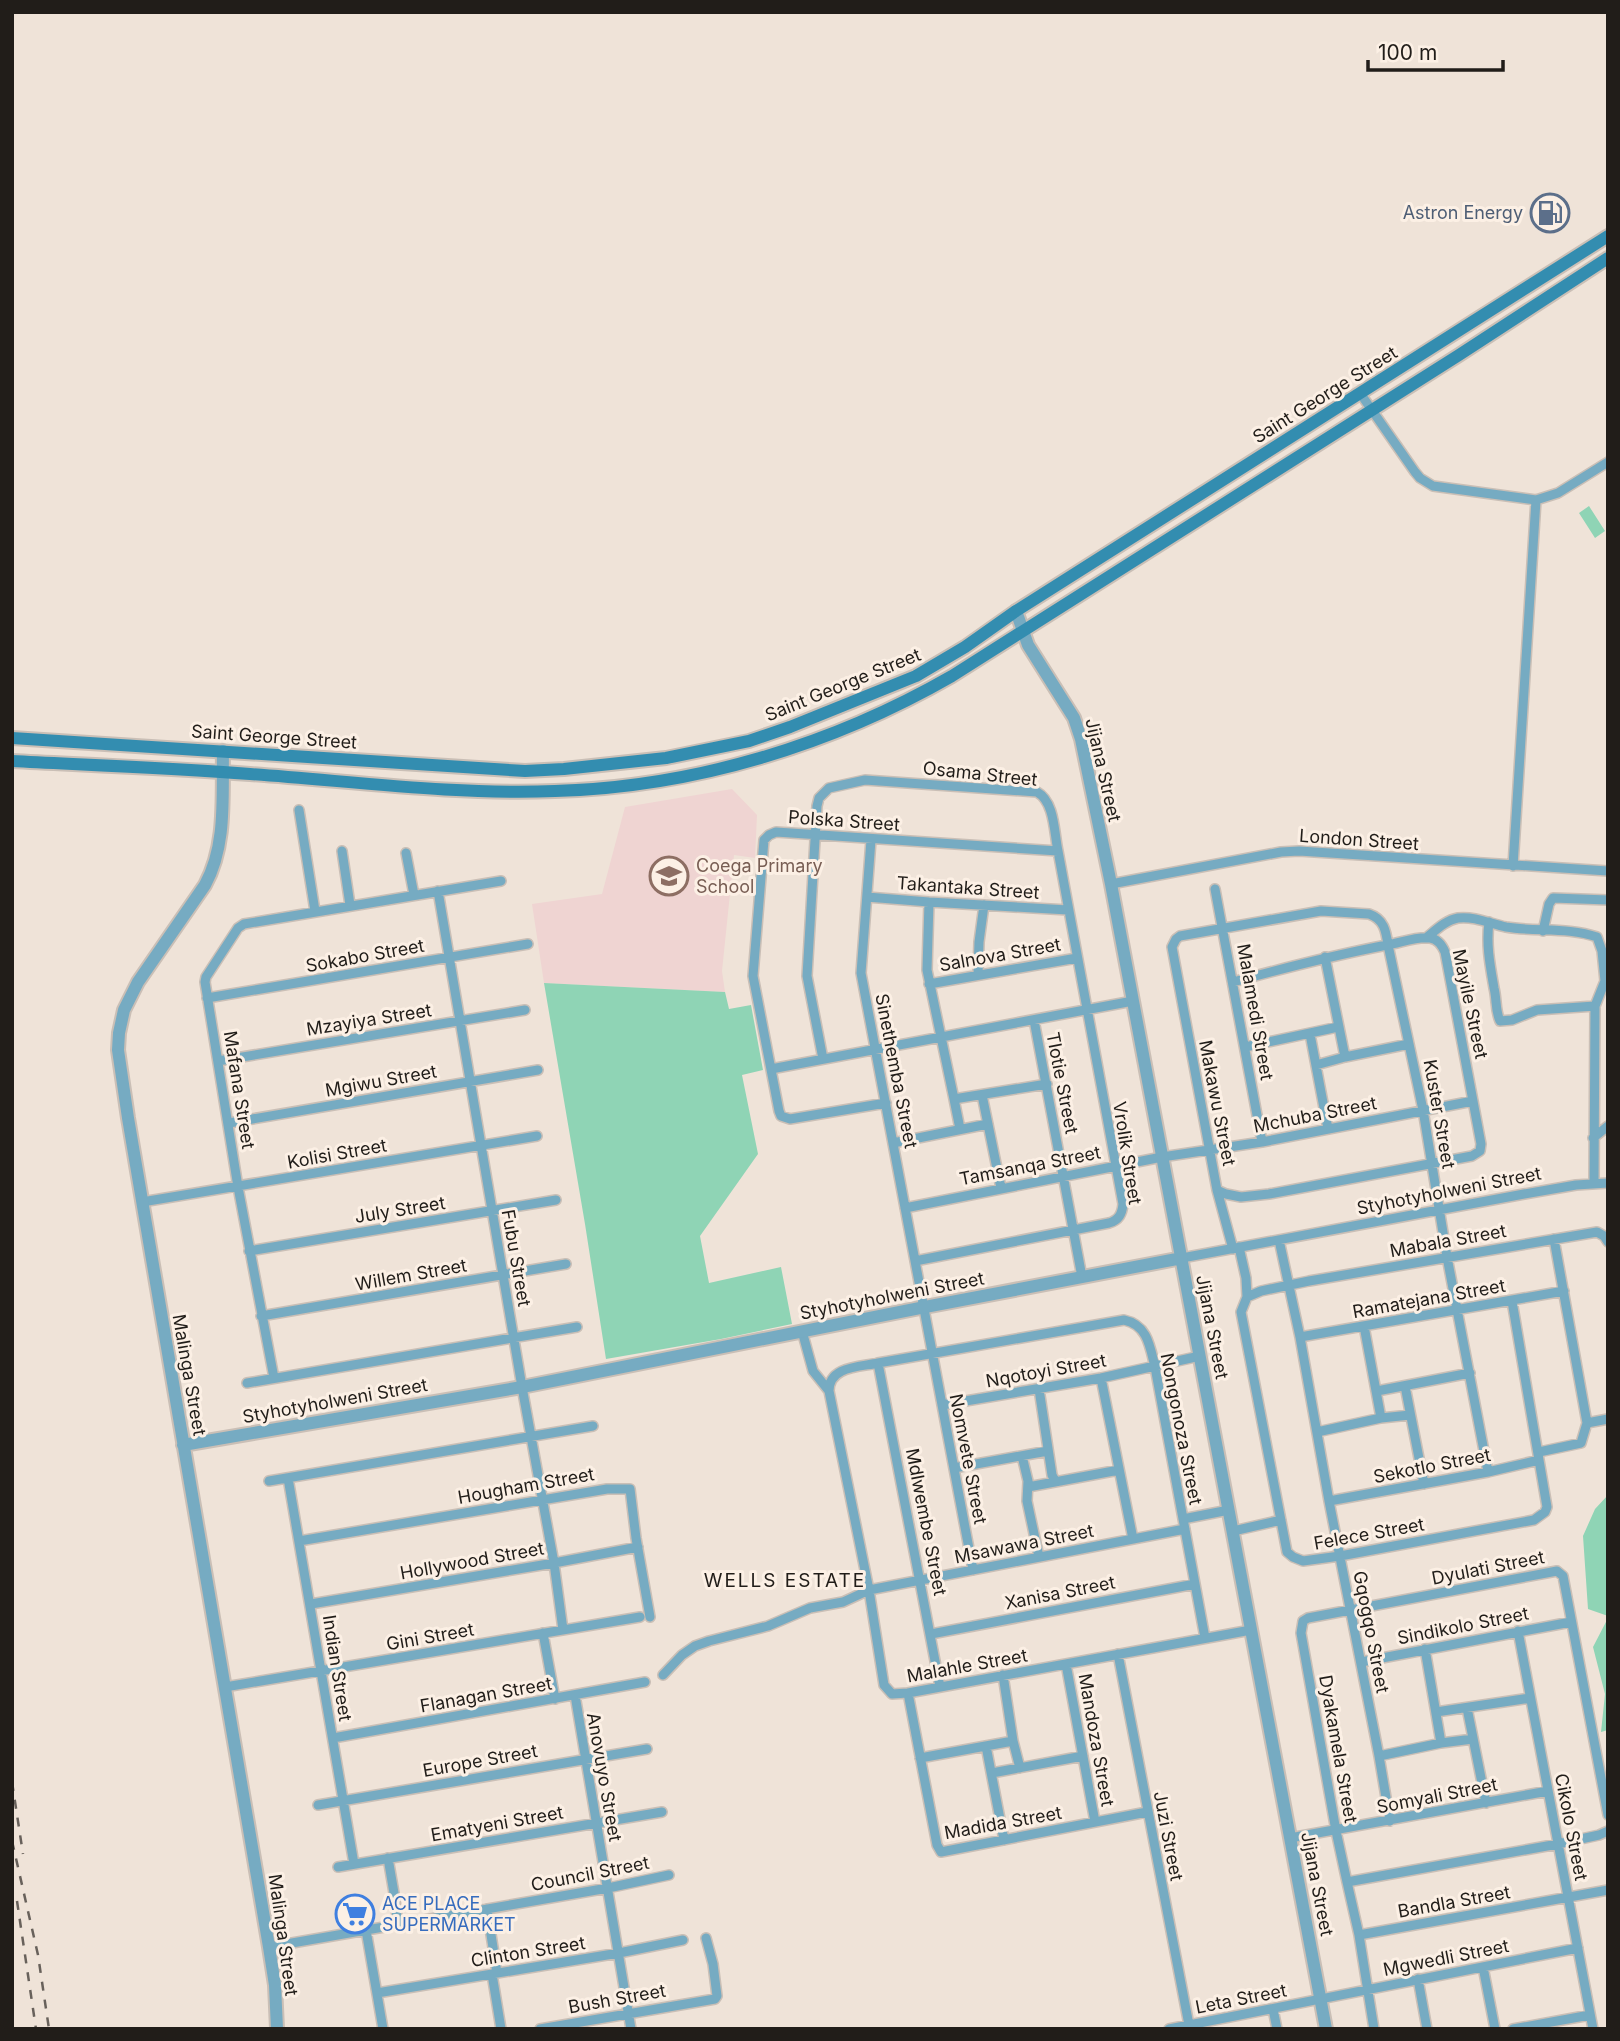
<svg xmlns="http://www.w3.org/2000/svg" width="1620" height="2041" viewBox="0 0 1620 2041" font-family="Inter,sans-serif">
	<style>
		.commercial { fill: #efd4d2 }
		.green { fill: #8fd4b5 }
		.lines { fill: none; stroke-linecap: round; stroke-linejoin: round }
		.minor-casing { stroke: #cabfb6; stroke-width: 12 }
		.tertiary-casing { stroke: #cabfb6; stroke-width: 16 }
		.secondary-casing { stroke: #cabfb6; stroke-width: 16 }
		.minor { stroke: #76abc2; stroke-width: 9 }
		.tertiary { stroke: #76abc2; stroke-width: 12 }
		.secondary { stroke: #338db0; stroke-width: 12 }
		.rail { stroke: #68615b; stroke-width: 2.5; stroke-dasharray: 9 9; stroke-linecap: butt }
		.labels { text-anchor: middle; stroke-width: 6; stroke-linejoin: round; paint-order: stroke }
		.service-label { font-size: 18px; fill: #4e5e75; stroke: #fcf0e5; text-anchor: end }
		.street-label { font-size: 18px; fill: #211d19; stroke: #fcf0e5 }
		.education-label { font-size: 18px; fill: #785e54; stroke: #fcf0e5; text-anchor: start }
		.shop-label { font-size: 18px; fill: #366cbe; stroke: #fcf0e5; text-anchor: start }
		.neighbourhood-label { font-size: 19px; letter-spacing: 2px; fill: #211d19; stroke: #fcf0e5 }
	</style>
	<rect width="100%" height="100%" fill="#efe3d8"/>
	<path class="commercial" d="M732,789L757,815L755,858L734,855L722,971L725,992L544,983L532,904L602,894L625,807Z"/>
	<path class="green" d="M1589,506L1605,531L1595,538L1579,513Z
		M544,983L725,992L729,1009L751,1005L763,1070L742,1075L758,1154L700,1236L709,1283L781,1267L792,1324L721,1339L606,1359L585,1224Z
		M1608,1495V1616L1588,1609L1583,1536L1595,1509Z
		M1608,1618V1730L1601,1732L1605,1694L1593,1647Z"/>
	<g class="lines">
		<defs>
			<path id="minor" d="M1360,393L1415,472L1420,478L1433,486L1536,500L1558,493L1608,462
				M299,810L315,911
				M871,840L861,973L973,1570
				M342,851L350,905
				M406,853L414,895
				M1513,866L1536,500
				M1111,884L1281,852L1299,851L1608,871
				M1215,889L1262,1142
				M438,891L522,1387L554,1563L563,1630
				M867,897L929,902L1068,910
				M929,902L927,970L954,1099L1047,1084
				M1489,922C1486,945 1490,965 1494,988C1497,1000 1495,1010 1500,1021L1512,1020L1537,1010L1595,1006
				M1543,931L1549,904L1553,898L1608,900
				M1426,938C1436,930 1446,920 1458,918C1475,916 1491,924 1506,927C1536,932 1568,927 1597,937L1602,951L1605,981L1595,1006L1594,1184
				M1325,957L1345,1057
				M978,975L979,942L984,905
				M1233,982C1284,968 1335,955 1387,945C1400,943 1417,936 1430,938C1438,939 1442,945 1445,952L1473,1101L1481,1144L1480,1151L1472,1156L1269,1194L1241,1197L1226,1194L1217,1190L1172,947L1176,939L1180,936L1321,911L1369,914C1384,919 1386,931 1388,945L1423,1110L1447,1257L1488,1472
				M929,984L1077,958
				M207,998L528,944
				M1034,1020L1082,1277
				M1310,1034L1328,1129
				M1245,1047L1338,1027
				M823,1059L807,976L817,806L819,798L829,788L865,780L1037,792C1055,802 1054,833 1058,851L1123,1204C1122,1214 1119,1220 1109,1223L915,1261
				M218,1061L525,1010
				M1316,1065L1345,1057L1409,1044
				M771,1069L1133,1001
				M982,1095L1001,1188
				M954,1099L960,1129
				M886,1103L790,1119L781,1116L779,1111L753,976L764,840L769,835L776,832L1058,851
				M229,1123L538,1070
				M1593,1138L1608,1126
				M893,1143L988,1124
				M1217,1190L1233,1249
				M142,1202L537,1136
				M905,1208L1162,1157L1262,1142L1473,1101
				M1279,1240L1300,1337L1329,1501L1379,1756L1390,1821
				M1239,1247L1246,1278L1247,1297
				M249,1251L556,1200
				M1182,1258L1524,1194L1576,1185L1608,1183
				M1512,1301L1547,1507L1545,1512L1534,1520L1340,1556L1303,1561L1293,1557L1287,1552L1241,1312L1247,1297L1261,1291L1309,1281L1597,1232L1604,1236L1608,1242
				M261,1316L566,1264
				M1364,1326L1381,1418
				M802,1331L813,1371L829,1391
				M1300,1337L1564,1291
				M878,1363L940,1687
				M274,1378L238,1187L205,982L206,977L238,928L244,924L501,881
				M1101,1378L1133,1539
				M247,1383L577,1327
				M1405,1386L1424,1484
				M1039,1389L1052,1475L1055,1481
				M1377,1391L1470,1373
				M942,1405L1101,1378L1200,1356
				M1587,1423L1608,1419
				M1317,1432L1381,1418L1410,1415
				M1539,1452L1581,1443L1587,1423L1554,1239
				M1022,1456L1028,1481L1027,1501L1039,1557
				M954,1468L1048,1451
				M288,1478L354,1864
				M269,1481L593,1426
				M1028,1487L1119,1470
				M1329,1501L1488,1472L1539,1460
				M1183,1519L1229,1510
				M1233,1531L1281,1520
				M299,1541L607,1489H630L636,1538L650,1617
				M311,1604L554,1563L638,1547
				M1518,1631L1593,2029
				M543,1633L555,1699
				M931,1634L1195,1584
				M1205,1638L1155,1367C1150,1347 1148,1325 1124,1320L878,1363C860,1367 829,1366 829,1391L869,1590L884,1685L892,1694L908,1693L1251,1630
				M1425,1649L1441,1743
				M1118,1654L1189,2025
				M1361,1662L1571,1622
				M1066,1664L1095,1822
				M663,1675L682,1655L695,1646L709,1641L768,1626L810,1608L843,1602L869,1590L1185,1529
				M1003,1675L1013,1741L1020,1768
				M225,1687L640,1617
				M908,1693L937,1845L941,1852L1147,1812
				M575,1695L631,2029
				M1467,1708L1486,1803
				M1436,1712L1530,1698
				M333,1738L645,1682
				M986,1746L1004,1840
				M1379,1756L1441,1743L1473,1739
				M920,1758L1013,1741
				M992,1773L1083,1756
				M318,1805L647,1749
				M1608,1815L1563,1576L1557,1571L1308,1618L1303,1621L1301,1633L1336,1831L1347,1882L1558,1844L1599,1835L1608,1831
				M1290,1838L1548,1791
				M388,1858L394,1893L398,1925
				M338,1867L662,1812
				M1347,1882L1359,1935
				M487,1909L497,1973
				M366,1930L383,2029
				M269,1947L608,1888L669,1875
				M1483,1967L1495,2029
				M492,1974L501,2029
				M1418,1979L1427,2029
				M377,1993L619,1953L683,1940
				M1273,2009L1277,2029
				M540,2029L715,1999L717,1996L713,1964L706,1938
				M1169,2029L1578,1948
				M1374,2029L1359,1935L1608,1890
				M1513,2029L1590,2015"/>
			<path id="tertiary" d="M1016,611L1028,645L1074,718L1081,739L1111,884L1326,2029
				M223,751C222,796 227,845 205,885L138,982L124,1010L119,1033L118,1050L128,1118L269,1947L275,1985L277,2029
				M183,1445L522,1387L925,1307L1182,1258"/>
			<path id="secondary" d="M12,738L525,771L564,769L666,758L749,741L790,727L916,676L965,647L1016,611L1608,236
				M12,761C91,765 171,768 250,774C351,781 454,795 555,791C694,787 832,745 952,676L1459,355L1608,258"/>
		</defs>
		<use href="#minor" class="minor-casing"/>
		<use href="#tertiary" class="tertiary-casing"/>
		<use href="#secondary" class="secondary-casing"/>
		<use href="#minor" class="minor"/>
		<use href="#tertiary" class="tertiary"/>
		<use href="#secondary" class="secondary"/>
		<path class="rail" d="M12,1782L23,1854
			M12,1841L38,1955L49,2029
			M17,1901L36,2029"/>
	</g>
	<defs>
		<symbol id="fuel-ring" viewBox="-11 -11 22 22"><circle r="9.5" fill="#fcf0e5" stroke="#5c6f8a" stroke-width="1.5"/><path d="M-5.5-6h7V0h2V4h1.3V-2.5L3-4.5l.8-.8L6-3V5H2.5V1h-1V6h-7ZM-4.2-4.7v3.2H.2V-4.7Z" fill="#5c6f8a"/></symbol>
		<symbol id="school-ring" viewBox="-11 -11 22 22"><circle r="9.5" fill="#fcf0e5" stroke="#8d6e63" stroke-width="1.5"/><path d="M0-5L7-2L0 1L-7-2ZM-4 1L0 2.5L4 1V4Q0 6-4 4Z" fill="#8d6e63"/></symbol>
		<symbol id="supermarket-ring" viewBox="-11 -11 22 22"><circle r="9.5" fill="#fcf0e5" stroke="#3f7fe0" stroke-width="1.5"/><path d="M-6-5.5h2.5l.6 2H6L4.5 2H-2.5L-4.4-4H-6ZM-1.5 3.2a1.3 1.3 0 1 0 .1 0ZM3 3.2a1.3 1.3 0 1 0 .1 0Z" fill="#3f7fe0"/></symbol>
	</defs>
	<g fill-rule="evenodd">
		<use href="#fuel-ring" x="1528" y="191" width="44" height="44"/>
		<use href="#school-ring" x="647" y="854" width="44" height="44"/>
		<use href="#supermarket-ring" x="333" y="1892" width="44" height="44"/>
	</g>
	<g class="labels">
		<g class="service-label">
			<text x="1523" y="219">Astron Energy</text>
		</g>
		<g class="street-label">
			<text transform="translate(1325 395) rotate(-32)" y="6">Saint George Street</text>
			<text transform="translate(843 685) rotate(-22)" y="6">Saint George Street</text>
			<text transform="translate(274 737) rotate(4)" y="6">Saint George Street</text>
			<text transform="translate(1103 770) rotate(77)" y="6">Jijana Street</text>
			<text transform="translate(980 774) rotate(6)" y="6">Osama Street</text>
			<text transform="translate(844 821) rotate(4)" y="6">Polska Street</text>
			<text transform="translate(1359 840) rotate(4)" y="6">London Street</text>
			<text transform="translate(968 888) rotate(4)" y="6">Takantaka Street</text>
			<text transform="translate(1000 955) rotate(-10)" y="6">Salnova Street</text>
			<text transform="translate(365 956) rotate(-10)" y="6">Sokabo Street</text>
			<text transform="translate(1470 1004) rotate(78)" y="6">Mayile Street</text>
			<text transform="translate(1255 1012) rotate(80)" y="6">Malamedi Street</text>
			<text transform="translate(369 1020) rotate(-9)" y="6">Mzayiya Street</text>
			<text transform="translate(896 1071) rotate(79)" y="6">Sinethemba Street</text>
			<text transform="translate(381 1081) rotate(-10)" y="6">Mgiwu Street</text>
			<text transform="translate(1062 1083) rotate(79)" y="6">Tlotie Street</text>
			<text transform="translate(239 1090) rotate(81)" y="6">Mafana Street</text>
			<text transform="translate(1217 1103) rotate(79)" y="6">Makawu Street</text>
			<text transform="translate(1439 1114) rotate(80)" y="6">Kuster Street</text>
			<text transform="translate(1315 1115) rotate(-11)" y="6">Mchuba Street</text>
			<text transform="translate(1127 1153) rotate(81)" y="6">Vrolik Street</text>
			<text transform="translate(337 1154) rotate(-10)" y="6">Kolisi Street</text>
			<text transform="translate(1030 1166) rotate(-11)" y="6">Tamsanqa Street</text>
			<text transform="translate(1449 1191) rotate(-11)" y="6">Styhotyholweni Street</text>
			<text transform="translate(400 1210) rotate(-9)" y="6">July Street</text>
			<text transform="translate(1448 1241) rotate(-10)" y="6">Mabala Street</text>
			<text transform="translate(516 1258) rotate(80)" y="6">Fubu Street</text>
			<text transform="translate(411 1275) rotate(-10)" y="6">Willem Street</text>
			<text transform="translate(892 1296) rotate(-11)" y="6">Styhotyholweni Street</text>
			<text transform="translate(1429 1299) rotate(-10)" y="6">Ramatejana Street</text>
			<text transform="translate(1212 1327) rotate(79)" y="6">Jijana Street</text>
			<text transform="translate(1046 1371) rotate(-10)" y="6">Nqotoyi Street</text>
			<text transform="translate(189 1375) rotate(80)" y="6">Malinga Street</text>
			<text transform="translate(335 1401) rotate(-10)" y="6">Styhotyholweni Street</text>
			<text transform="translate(1181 1429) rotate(79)" y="6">Nongonoza Street</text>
			<text transform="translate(968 1459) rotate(79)" y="6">Nomvete Street</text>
			<text transform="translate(1432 1466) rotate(-11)" y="6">Sekotlo Street</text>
			<text transform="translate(526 1486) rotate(-10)" y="6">Hougham Street</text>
			<text transform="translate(926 1522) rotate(79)" y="6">Mdlwembe Street</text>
			<text transform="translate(1369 1534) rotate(-10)" y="6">Felece Street</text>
			<text transform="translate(1024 1544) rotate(-11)" y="6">Msawawa Street</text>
			<text transform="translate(472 1561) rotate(-10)" y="6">Hollywood Street</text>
			<text transform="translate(1488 1568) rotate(-11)" y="6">Dyulati Street</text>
			<text transform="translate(1060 1593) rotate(-11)" y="6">Xanisa Street</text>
			<text transform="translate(1463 1626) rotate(-11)" y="6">Sindikolo Street</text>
			<text transform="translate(1371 1632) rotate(79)" y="6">Gqogqo Street</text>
			<text transform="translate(430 1637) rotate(-10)" y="6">Gini Street</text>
			<text transform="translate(967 1666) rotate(-10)" y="6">Malahle Street</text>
			<text transform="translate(337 1668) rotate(81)" y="6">Indian Street</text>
			<text transform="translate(486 1695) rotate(-10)" y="6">Flanagan Street</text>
			<text transform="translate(1096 1740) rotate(80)" y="6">Mandoza Street</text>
			<text transform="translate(1338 1749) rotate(80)" y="6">Dyakamela Street</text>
			<text transform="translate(480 1761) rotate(-10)" y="6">Europe Street</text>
			<text transform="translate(604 1777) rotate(80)" y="6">Anovuyo Street</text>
			<text transform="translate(1437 1796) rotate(-11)" y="6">Somyali Street</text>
			<text transform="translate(1003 1823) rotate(-10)" y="6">Madida Street</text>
			<text transform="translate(497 1824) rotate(-10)" y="6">Ematyeni Street</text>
			<text transform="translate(1571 1827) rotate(79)" y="6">Cikolo Street</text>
			<text transform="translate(1168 1836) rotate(79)" y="6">Juzi Street</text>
			<text transform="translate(590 1874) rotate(-11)" y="6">Council Street</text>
			<text transform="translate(1317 1884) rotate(79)" y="6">Jijana Street</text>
			<text transform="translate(1454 1902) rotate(-10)" y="6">Bandla Street</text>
			<text transform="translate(283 1935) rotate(82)" y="6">Malinga Street</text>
			<text transform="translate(528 1952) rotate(-9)" y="6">Clinton Street</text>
			<text transform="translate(1446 1958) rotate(-11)" y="6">Mgwedli Street</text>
			<text transform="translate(617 1999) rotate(-10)" y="6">Bush Street</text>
			<text transform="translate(1241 1999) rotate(-11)" y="6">Leta Street</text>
		</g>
		<g class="education-label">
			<text x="696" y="872">Coega Primary<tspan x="696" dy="21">School</tspan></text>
		</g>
		<g class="shop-label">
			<text x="382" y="1910">ACE PLACE<tspan x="382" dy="21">SUPERMARKET</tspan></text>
		</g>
		<g class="neighbourhood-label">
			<text x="785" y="1587">WELLS ESTATE</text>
		</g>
	</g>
	<rect width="1620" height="2041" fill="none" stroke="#211d19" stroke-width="28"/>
	<path d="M1368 60v10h135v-10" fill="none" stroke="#211d19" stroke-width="3.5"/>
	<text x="1378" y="60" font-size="21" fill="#211d19" stroke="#fcf0e5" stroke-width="5" paint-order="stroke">100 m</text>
</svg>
